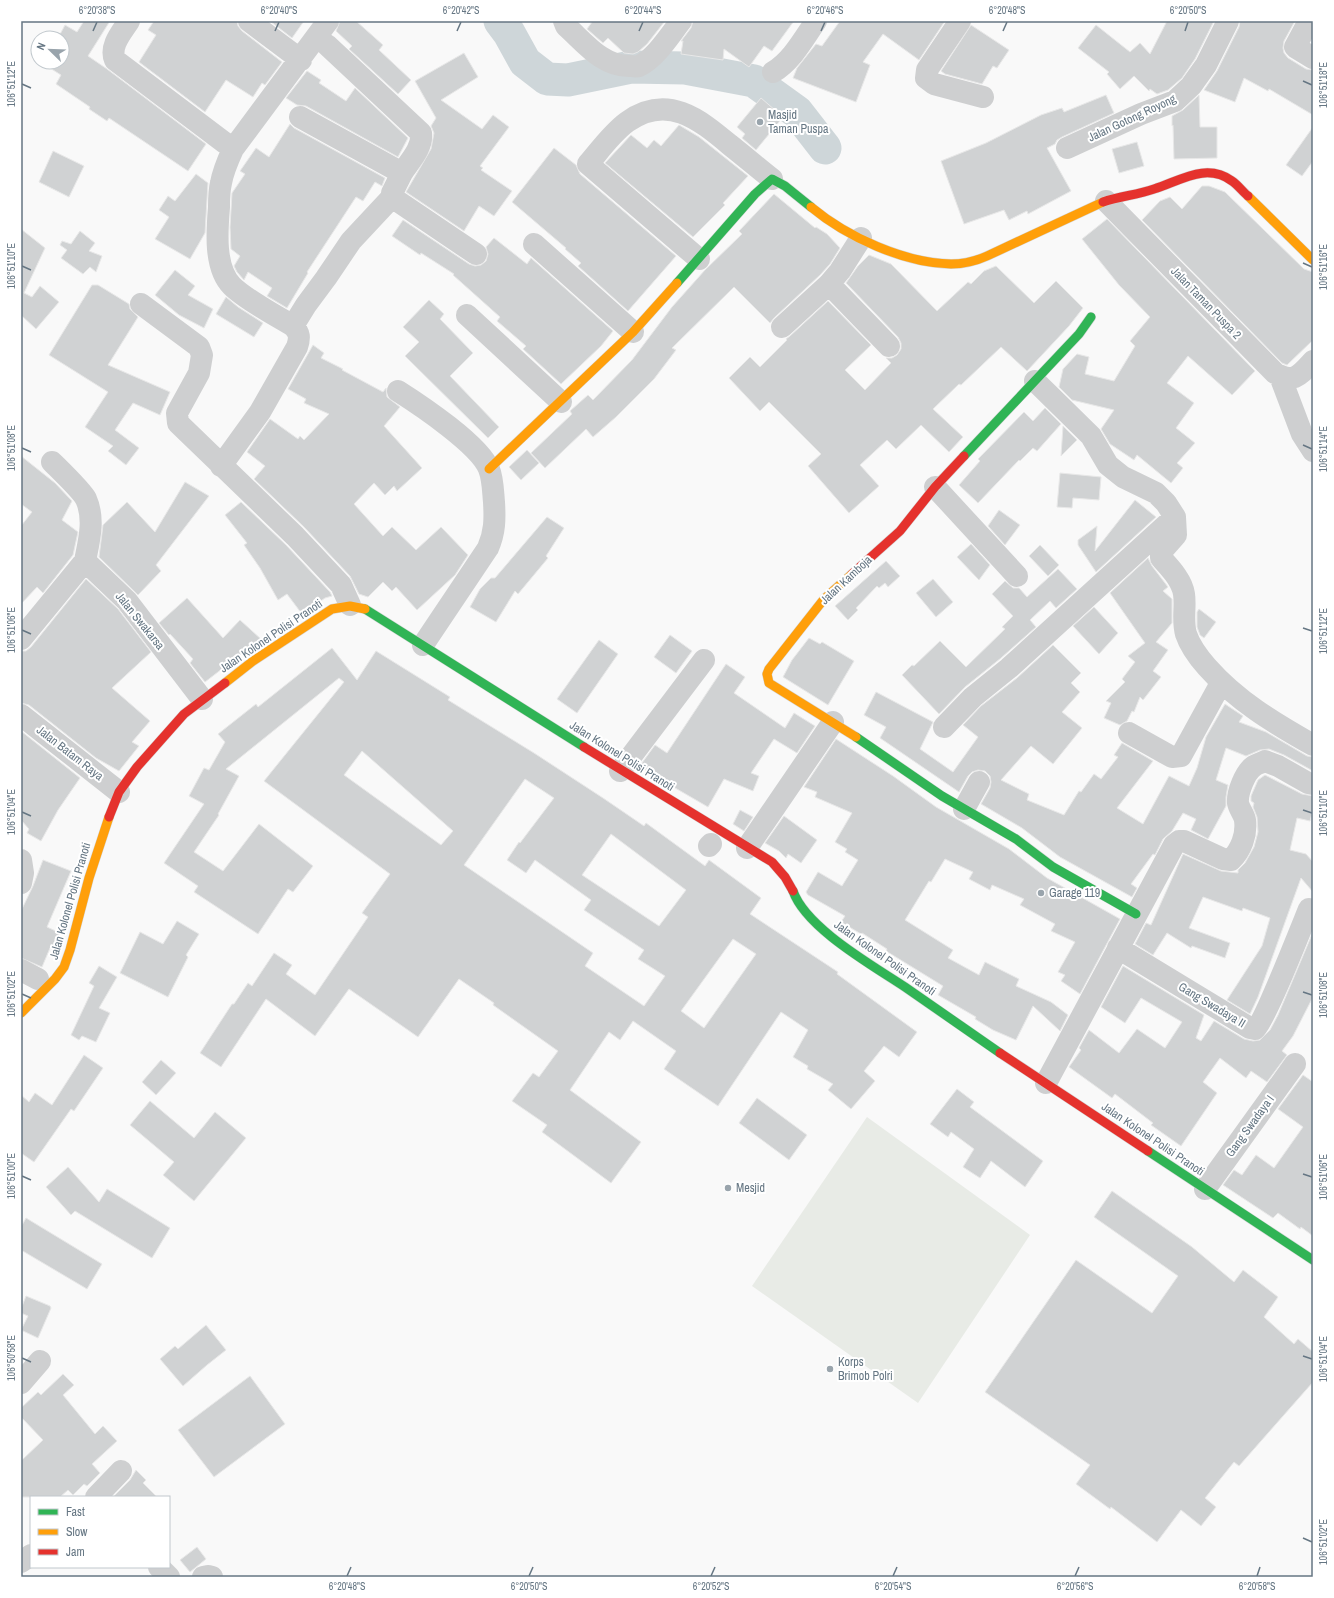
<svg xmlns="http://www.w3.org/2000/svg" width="1334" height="1598" viewBox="0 0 1334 1598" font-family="'Archivo Narrow',sans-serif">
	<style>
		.green { fill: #e8ebe6 }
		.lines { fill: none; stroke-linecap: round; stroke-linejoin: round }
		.river { stroke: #ced6d9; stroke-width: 33 }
		.building { fill: #d0d2d3; stroke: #e8e8e8; fill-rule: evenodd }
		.fast-casing { stroke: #d5d6d7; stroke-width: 10 }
		.slow-casing { stroke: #d5d6d7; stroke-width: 10 }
		.jam-casing { stroke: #d5d6d7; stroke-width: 10 }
		.street { stroke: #cecfd0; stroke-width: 22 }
		.fast { stroke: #30b455; stroke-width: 9 }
		.slow { stroke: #ff9f0a; stroke-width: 9 }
		.jam { stroke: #e5322d; stroke-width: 9 }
		.ticks { fill: none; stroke: #657683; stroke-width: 1.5 }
		.poi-dot { fill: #99a4ac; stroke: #fff; stroke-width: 1.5 }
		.labels { text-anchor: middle; stroke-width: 4; stroke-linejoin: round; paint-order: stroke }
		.poi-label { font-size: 12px; fill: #657683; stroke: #fff; text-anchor: start }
		.street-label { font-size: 12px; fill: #657683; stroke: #fff }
		.neatline { fill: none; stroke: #657683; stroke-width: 1.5 }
		.ticks-label { font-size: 10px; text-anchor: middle; fill: #657683 }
	</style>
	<rect width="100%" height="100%" fill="#f9f9f9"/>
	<path class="green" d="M867,1117L1030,1235L918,1403L752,1286Z"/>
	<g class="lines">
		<path class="river" d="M500,21L509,33L525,62L547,79L568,80L631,67L685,68L754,81L797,112L825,148"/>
	</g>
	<path class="building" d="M84,21H110L88,56L107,69L206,144L188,171L109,118L107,121L89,109L90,107L56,84L61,75L42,63L43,62H62V38H58L65,25L77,32Z
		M154,21H237L238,26L242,31L282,62L265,85L262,83L253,97L226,80L205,112L139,62L156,35L148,30Z
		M270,21H304L292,38Z
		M340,21H356L383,45L379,50L411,80L398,94L349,49L352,46L336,31Z
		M591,21H665L647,44L638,52L633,54L624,53L608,38L603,43L587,29L592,22Z
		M693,21H794L772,51L764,46L749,67L724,49L723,60L681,54L683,41H681L691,28Z
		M840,21H945L919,60L883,34L863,62L870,65L856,102L793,78L797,68L816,44L822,46Z
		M1167,21H1214L1195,59L1182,78L1168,90L1157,94L1150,89L1149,91L1134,76L1120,89L1107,74L1109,72L1078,48L1096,25L1130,52L1140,43L1150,54Z
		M1240,21H1295L1284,41L1283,48L1284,53L1288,58L1306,69L1313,70V115L1269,89L1268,91L1244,78L1235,102L1204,90L1217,71L1239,27Z
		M971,25L1009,50L997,68L993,66L982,84L945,74L941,71Z
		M464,53L478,77L441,100L482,129L493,115L509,127L480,166L483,168L481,170L512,191L494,216L479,206L464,231L406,192L431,149L434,133L431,126L436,118L415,81Z
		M307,71L321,80L319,83L346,101L355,88L408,138L398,157L306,106L297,105L286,98Z
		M1106,95L1114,113L1062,137L1057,140L1055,144L1047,148L1071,191L1028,214L1027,211L1009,220L1004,210L964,224L941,161L986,143L1041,115L1062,108L1064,112Z
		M1199,95L1200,127H1217V158L1174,159L1173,125L1172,126V116L1183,110Z
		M761,98L783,117L756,150L742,138L745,134L737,127Z
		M290,124L294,128L385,178L382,186L375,182L363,201L356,197L307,272L308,273L287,308L267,296L272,288L248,272L244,280L237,272L234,266L240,256L231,249L230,227L232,193L245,174L240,171L256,148L269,157Z
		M679,125L699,137L748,176L723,203L725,205L693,237L605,163L631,135L647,148L654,140L661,146Z
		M1313,127V161L1302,176L1286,165Z
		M1137,142L1144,166L1119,173L1112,149Z
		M554,148L576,165L580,174L676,256L628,311L578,266L581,263L565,249L566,248L512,202Z
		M53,151L84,166L69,197L39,182Z
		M196,174L208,183L205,233L190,259L155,239L169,217L159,210L168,196L175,201Z
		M1202,186H1209L1225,192L1304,269L1313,272V340L1287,365L1282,363L1142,220L1160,201L1170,197L1182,209Z
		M774,194L815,228L816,227L827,234L840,248L830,264L820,275L774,318L770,323L734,287L672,348L676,350L654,379L616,417L593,437L586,429L545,468L531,453L572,414L570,411L588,395L593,400L632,360L672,307L705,270L742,234L739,231Z
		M1107,219L1255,371L1232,395L1188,356L1167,383L1194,403L1176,428L1195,443L1177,463L1183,468L1171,483L1137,455L1134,460L1110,444L1101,429L1114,410L1072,400L1059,387L1063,369L1077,354L1089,357L1085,374L1114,381L1135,346L1130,341L1150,317L1119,285L1082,239Z
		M403,220L469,264L475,266L481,265L486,261L488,254L486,247L494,238L527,264L531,258L613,331L601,346L561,384L523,349L526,346L497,321L500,317L453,275L454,274L421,253L420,255L392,236Z
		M21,229L45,248L24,293L32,297L40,286L59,302L36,329L21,315Z
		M80,231L95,243L89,251L102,256L96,272L90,267L83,274L61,258L67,250L60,245L62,241L71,244Z
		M869,255L891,264L937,311L968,282L971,284L984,271L996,266L1034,303L1056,281L1083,308L1069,326L1027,371L1001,347L961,385L959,384L933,409L963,437L949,452L921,425L896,449L887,440L860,465L879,486L849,513L808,466L821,454L769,402L760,411L729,378L750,357L760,367L787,340L786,339L790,336L828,301L871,345L845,370L865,390L891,363L886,358H892L897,355L901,349V343L898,337L846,283L858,266Z
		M175,270L195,286L188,295L213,309L204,328L179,315L155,295Z
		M92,285H98L129,304L130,309L138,317L108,365L170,392L160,415L133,403L115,430L139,448L126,465L108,451L113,446L85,427L108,392L49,355Z
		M226,297L238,307L263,323L254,337L216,314Z
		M429,300L444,314L440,319L473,353L450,376L499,427L488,438L405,356L419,342L403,327Z
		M313,345L324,353L321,358L343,369L342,370L383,392L386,388L387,397L400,407L384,426L422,468L397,491L394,486L385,495L374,483L354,504L383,536L392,527L416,550L441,527L468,555L455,575L417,610L396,587L392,591L383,582L368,597L359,594L350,576L304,527L254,479L265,466L247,452L270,419L298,439L300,436L304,440L329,414L304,403L306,399L288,389Z
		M1045,408L1061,424L1037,451L1033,448L1020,461L1019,460L978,503L959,485L980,461L978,459L1024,412L1033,421Z
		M1063,426L1077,440L1061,456Z
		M527,450L539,463L521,480L509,467Z
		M21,456L55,483L72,501L62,520L78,532L73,555L43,593L37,587L21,604V526L32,512L21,504Z
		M1060,473L1101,477L1099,500L1073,498L1072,508L1057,507Z
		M185,482L209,496L156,565L161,571L138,595L99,557L103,525L127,502L155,532Z
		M1135,500L1156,517L1096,572L1078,545V540L1097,526L1095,551Z
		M241,502L286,545L330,592L332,596L325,598L302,614L287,594L278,600L260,568L244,545L247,543L225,515Z
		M999,510L1020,525L1005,545L988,526Z
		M547,517L564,528L546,556L548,558L518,594L515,591L496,622L470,607L480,589L491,578H495Z
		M971,544L990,565L979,580L957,557Z
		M1040,545L1059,565L1048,576L1029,556Z
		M1148,558L1152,566L1168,587L1163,591L1172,599V623L1156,642L1168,650L1153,671L1161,677L1143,700L1140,697L1134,712L1132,711L1127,721L1120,725L1104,718L1111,703L1106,701L1125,682L1122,679L1135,662L1128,656L1145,643L1110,593Z
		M886,561L900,576L888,587L885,583L879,588L877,586L856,608L858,610L848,620L835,606Z
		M1058,569L1077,589L1056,608L1050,601L1030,620L1036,627L1001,658L965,687L939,714L902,675L912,665L914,666L940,641L966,667L1005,629L1002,627L1013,616L992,594L1005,581L1013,588H1019L1027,597Z
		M86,579L118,609L151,652L112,688L150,721L132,742L139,746L119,771L96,758L29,705L21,703V651H26L31,647Z
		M933,579L953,602L936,617L916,593Z
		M187,598L223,638L240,620L262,640L240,655L205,682L190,663L193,659L170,634L169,635L159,623Z
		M1094,607L1118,633L1099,654L1073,626Z
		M1199,609L1216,622L1204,638L1200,635L1197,627V612Z
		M670,635L692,651L676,673L654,657Z
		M809,638L820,644L822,642L854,661L828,705L783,677L792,660Z
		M599,640L618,654L577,713L557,699Z
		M1053,645L1081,673L1071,683L1080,692L1062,712L1082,728L1053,764L1031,746L1001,780L1029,794L1027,800L1064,815L1079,791L1081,792L1094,774L1101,779L1118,757L1114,755L1122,743L1153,761L1117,808L1143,824L1169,776L1189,786L1197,768L1206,737L1225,704L1243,716L1239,722L1266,732L1307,756L1313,757V771L1284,755L1269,749L1260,750L1246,756L1226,748L1216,780L1228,785L1226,797V806L1208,839L1191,830L1196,819L1183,813L1172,831L1163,839L1155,855L1153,854L1131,884L1137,888L1132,897L1060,857L1022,828L981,804L990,788L991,782L990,776L985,771L978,770L972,772L968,776L959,792L880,738L886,727L864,715L876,692L933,722L920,749L953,772L978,737L963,725L981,706L1017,678Z
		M332,648L357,680L376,651L450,697L448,700L534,753L603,798L644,826L646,823L705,866L709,860L761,898L750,914L838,972L837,974L917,1032L899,1057L884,1046L864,1071L875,1081L851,1109L828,1090L833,1084L807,1069L808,1066L793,1057L808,1030L781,1012L718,1106L664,1069L676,1051L633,1021L620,1040L609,1032L570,1090L641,1142L611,1183L542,1132L547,1125L512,1101L533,1073L539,1077L558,1051L517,1022L493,1005L494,1003L459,979L418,1037L349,989L315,1036L266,999L221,1067L200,1053L232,1004H234L248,983L252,986L274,953L292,965L286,974L315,995L368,917L362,913L390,874L264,781L344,682L339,678L226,769L239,776L218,814L219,815L194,852L223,871L259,824L313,866L293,892L288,889L258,934L194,892L198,886L164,863L204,804L189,796L204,768L209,770L225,742L218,734L256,704L258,707ZM362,751L453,831L441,845L344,775ZM525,779L554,798L520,843L519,842L507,860L526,873L535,860L591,900L584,910L644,950L638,959L665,976L644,1006L585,966L593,953L464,865ZM611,834L686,890L659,926L582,875ZM733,939L756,954L704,1028L681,1011Z
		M726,664L745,677L734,693L785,728L794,713L815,726L797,753L774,739L751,773L759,776L753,791L724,779L708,807L639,767L655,745L667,753Z
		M21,731L80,778L58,810L41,841L27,833L29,829L21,820Z
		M836,739L893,776L936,807L1009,849L1047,878L1120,919L1080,994L1061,981L1065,975L1058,972L1075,942L1051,931L1055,924L1020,905L1024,899L992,885L990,890L969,879L973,872L945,859L931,882L929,881L905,920L953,950L948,958L979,975L985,962L1019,979L1016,986L1051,1002L1068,1015L1060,1031L1033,1006L1016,1040L993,1030L975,1019L976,1017L938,995L943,986L886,951L887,949L862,933L861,934L841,922L845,916L808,895L806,892L818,872L842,886L858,860L845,852L847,849L835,842L852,813L815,797L817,792L804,787Z
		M1265,775L1302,794L1313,796V809L1310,821L1297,818L1290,850L1306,854L1313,862V892L1301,878L1258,997L1250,1014L1227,1000L1262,946L1270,918L1243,908L1242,911L1203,897L1189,928L1230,943L1225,958L1192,946L1191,948L1167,933L1153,955L1135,944L1146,923L1151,925L1183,854L1221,871L1238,873V870L1245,863L1254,847L1258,832L1257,817L1253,807L1254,803L1251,801V796L1258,780Z
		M740,810L753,817L744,831L733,824Z
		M784,816L817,840L801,863L788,854L786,858L779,851L765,843Z
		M43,860L71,871L47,927L60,933L52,950L50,948L42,967L21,958V911L33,886Z
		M177,921L199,934L186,955L188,957L168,997L120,973L140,932L163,944Z
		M1313,932V997L1293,1036L1282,1051L1287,1055L1267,1082L1251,1071L1246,1078L1220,1058L1203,1082L1217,1093L1181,1146L1151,1125L1153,1123L1115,1094L1112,1098L1069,1067L1081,1050L1079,1048L1089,1030L1119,1053L1137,1029L1165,1048L1182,1022L1141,998L1125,1023L1101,1007L1123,966L1204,1015L1196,1038L1201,1041L1214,1021L1244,1039L1253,1041L1260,1040L1270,1030L1278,1015Z
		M99,966L117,977L99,1008L110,1013L96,1042L82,1036L79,1040L71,1035L94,986L89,983Z
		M84,1055L103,1068L74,1111L71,1109L34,1162L21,1153V1095L29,1102L35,1093L52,1105Z
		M161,1060L176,1073L156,1095L142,1082Z
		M1303,1075L1313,1082V1236L1301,1227L1300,1229L1278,1213L1273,1218L1223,1185L1234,1170L1242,1175L1256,1155L1274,1168L1303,1127L1278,1109Z
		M957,1089L974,1102L970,1107L1043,1161L1025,1187L991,1161L980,1178L963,1167L974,1149L951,1132L948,1137L930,1124Z
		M757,1098L807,1135L789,1160L739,1123Z
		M150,1101L194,1138L215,1112L246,1138L194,1201L163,1175L174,1162L130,1125Z
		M68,1167L99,1202L107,1189L170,1228L152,1258L75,1211L71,1215L46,1187Z
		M1112,1191L1192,1247L1234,1282L1243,1270L1278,1297L1264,1317L1294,1344L1298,1339L1313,1352V1382L1239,1466L1234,1462L1205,1498L1216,1507L1201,1526L1181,1510L1157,1542L1111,1507L1110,1509L1076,1484L1090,1465L985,1392L1076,1260L1152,1313L1178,1276L1094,1217Z
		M26,1218L102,1264L87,1289L21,1250V1227Z
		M26,1296L50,1306L51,1308L38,1338L21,1330L28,1316L21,1313V1309Z
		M206,1325L226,1350L207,1365L183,1386L160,1359L175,1346L178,1349Z
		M63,1374L74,1385L63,1395L95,1434L103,1426L117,1441L92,1464L100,1473L87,1486L84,1484L73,1495L68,1490L60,1497H21V1461L43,1440L21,1417V1408L38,1392L41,1395Z
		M250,1376L285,1424L214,1477L178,1430Z
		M136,1470L146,1480L143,1483L157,1497H113L130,1480Z
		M197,1547L206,1559L190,1572L180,1560Z"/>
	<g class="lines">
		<defs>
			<path id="fast" d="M677,283L755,194L772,179L785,186L811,207
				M964,456L1079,334L1091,317
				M365,609L584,747
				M856,737L942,796L1016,839L1053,867L1136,914
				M793,891C806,928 872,965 905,987C937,1009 968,1031 1000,1053
				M1148,1151L1313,1260"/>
			<path id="slow" d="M1248,196L1313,260
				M811,207C847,237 904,263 951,264C964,264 976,261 987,256L1103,202
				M489,469L633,332L677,283
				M852,574L824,599L769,669L767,674L769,683L856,737
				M225,683L253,661L332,609L350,606L365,609
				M21,1013L55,979L64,967L70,950L89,878L109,817"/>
			<path id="jam" d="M1103,202C1120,196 1137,195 1154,189C1180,181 1206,162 1232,181C1238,185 1243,192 1248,196
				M852,574L900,531L935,487L964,456
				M584,747L772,862L785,877L793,891
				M109,817L119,792L137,767L184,714L225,683
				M1000,1053L1148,1151"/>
		</defs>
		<use href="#fast" class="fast-casing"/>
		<use href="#slow" class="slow-casing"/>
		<use href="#jam" class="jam-casing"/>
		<path class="street" d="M129,21C122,32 109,46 115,60L233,149
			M249,21L301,60
			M564,21L566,26C585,43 603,67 630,66C632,66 636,67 639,66C655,59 670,35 681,21
			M960,21L927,70L926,78L934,84L983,97
			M1309,21L1295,47L1313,58
			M327,45L421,133C423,148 409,162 402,173
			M773,72C792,61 804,38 816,21
			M300,117L402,173L392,193L393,196L396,200L476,254
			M1067,148L1141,114L1175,101L1191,86L1206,65L1228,21
			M1106,201L1275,373C1294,384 1300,375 1313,361
			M534,244L633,332
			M699,259L588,164C600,150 612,133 627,122C667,93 699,119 730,145C744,156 758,168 772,179
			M829,284L889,346
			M141,304L199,347L202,355L199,373L177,413L178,423L295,536L341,585L350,605
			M467,315L561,402
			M293,326L306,305L326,278L351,241L393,196
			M782,327L829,284L840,271L861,238
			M1280,376L1302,434L1313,451
			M1035,381L1091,436L1108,465L1123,477L1156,493L1166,503L1175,517L1176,535L1161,552V558C1170,568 1182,580 1184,594C1186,607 1182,620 1186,634C1190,646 1199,658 1207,667C1237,701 1274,723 1313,745
			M398,391C420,405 480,445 489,469C493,479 493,492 494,502C495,519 495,532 488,548L423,645
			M52,462C60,470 82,491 86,499C95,519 89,541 85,561L127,601L202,699
			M221,466L260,412L297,347C300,338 300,333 293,326C275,315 246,300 232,286C214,268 217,231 219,207C219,200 219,191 221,183C223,171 228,160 233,149L328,21
			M935,487L1017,576
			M21,639L85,561
			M21,715L119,792
			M944,727L973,697L1009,668L1175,517
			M1129,733L1172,757L1181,756L1221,683
			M620,771L704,660
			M964,809L979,782
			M709,846L711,844
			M747,848L833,722
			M21,860L23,873L21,883
			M1118,948L1250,1028L1255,1029C1264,1023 1302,926 1309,909
			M21,970L38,979
			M1046,1083L1174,845L1179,841H1184L1223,859L1231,860C1241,850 1247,835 1245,820C1244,814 1239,809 1238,803C1237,793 1245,772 1254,766C1257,764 1261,763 1265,761L1278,766L1308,783L1313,784
			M1205,1189L1295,1064
			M21,1383L40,1361
			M96,1497L121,1471
			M21,1562L31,1555
			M159,1567L169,1577
			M203,1577L208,1576L212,1577"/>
		<use href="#fast" class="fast"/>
		<use href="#slow" class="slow"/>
		<use href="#jam" class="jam"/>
	</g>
	<path class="ticks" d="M93,31L97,22M275,31L279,22M457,31L461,22M639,31L643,22M821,31L825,22M1003,31L1007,22M1185,31L1188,22M1303,81L1312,85M22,84L31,88M1303,263L1312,267M22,266L31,270M1303,445L1312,449M22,448L31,452M1303,628L1312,631M22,630L31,634M1303,810L1312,813M22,812L31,816M1303,992L1312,995M22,994L31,998M1303,1174L1312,1177M22,1176L31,1180M1303,1356L1312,1359M22,1358L31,1362M1303,1538L1312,1542M347,1576L351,1567M529,1576L533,1567M711,1576L715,1567M893,1576L897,1567M1075,1576L1079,1567M1257,1576L1260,1567"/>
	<g class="poi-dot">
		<circle cx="760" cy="122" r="4"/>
		<circle cx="1041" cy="893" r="4"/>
		<circle cx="728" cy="1188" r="4"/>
		<circle cx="830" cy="1369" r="4"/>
	</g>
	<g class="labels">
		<g class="poi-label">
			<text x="768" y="119">Masjid<tspan x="768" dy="14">Taman Puspa</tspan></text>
			<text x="1049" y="897">Garage 119</text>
			<text x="736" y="1192">Mesjid</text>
			<text x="838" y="1366">Korps<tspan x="838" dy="14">Brimob Polri</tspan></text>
		</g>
		<g class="street-label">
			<text transform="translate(1132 118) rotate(-25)" y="4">Jalan Gotong Royong</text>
			<text transform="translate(1206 303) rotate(46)" y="4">Jalan Taman Puspa 2</text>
			<text transform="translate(846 580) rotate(-43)" y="4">Jalan Kamboja</text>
			<text transform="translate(140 621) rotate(51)" y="4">Jalan Swakarsa</text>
			<text transform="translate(271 636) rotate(-34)" y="4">Jalan Kolonel Polisi Pranoti</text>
			<text transform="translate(70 753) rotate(38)" y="4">Jalan Batam Raya</text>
			<text transform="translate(622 756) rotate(32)" y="4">Jalan Kolonel Polisi Pranoti</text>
			<text transform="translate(70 901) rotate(-74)" y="4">Jalan Kolonel Polisi Pranoti</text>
			<text transform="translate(885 958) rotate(35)" y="4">Jalan Kolonel Polisi Pranoti</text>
			<text transform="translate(1212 1005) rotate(31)" y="4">Gang Swadaya II</text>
			<text transform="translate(1250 1126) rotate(-54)" y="4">Gang Swadaya I</text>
			<text transform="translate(1153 1139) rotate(34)" y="4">Jalan Kolonel Polisi Pranoti</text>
		</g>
	</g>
	<rect width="1334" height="1598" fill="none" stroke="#ffffff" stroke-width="44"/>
	<rect x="30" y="1496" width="140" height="72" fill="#ffffff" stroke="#c1c8cd"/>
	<rect x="38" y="1509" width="20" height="6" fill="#30b455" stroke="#c1c8cd"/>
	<text x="66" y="1516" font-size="12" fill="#657683">Fast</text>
	<rect x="38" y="1529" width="20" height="6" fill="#ff9f0a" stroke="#c1c8cd"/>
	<text x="66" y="1536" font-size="12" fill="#657683">Slow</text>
	<rect x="38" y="1549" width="20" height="6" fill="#e5322d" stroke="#c1c8cd"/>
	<text x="66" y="1556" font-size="12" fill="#657683">Jam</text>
	<g transform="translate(50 50) rotate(293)"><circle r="19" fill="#ffffff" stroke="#c1c8cd"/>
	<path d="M0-3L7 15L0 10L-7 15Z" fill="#99a4ac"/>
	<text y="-6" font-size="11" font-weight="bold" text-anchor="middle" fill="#657683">N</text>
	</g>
	<rect x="22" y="22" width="1290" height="1554" class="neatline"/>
	<g class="ticks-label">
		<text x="97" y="14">6°20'38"S</text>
		<text x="279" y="14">6°20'40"S</text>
		<text x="461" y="14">6°20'42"S</text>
		<text x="643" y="14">6°20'44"S</text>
		<text x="825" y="14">6°20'46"S</text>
		<text x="1007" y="14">6°20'48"S</text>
		<text x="1188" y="14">6°20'50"S</text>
		<text transform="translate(11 84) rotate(-90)" y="4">106°51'12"E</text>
		<text transform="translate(1323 85) rotate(-90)" y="4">106°51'18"E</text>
		<text transform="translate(11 266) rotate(-90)" y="4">106°51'10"E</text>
		<text transform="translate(1323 267) rotate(-90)" y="4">106°51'16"E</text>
		<text transform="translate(11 448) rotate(-90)" y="4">106°51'08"E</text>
		<text transform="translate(1323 449) rotate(-90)" y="4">106°51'14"E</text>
		<text transform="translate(11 630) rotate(-90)" y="4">106°51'06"E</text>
		<text transform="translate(1323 631) rotate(-90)" y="4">106°51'12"E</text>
		<text transform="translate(11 812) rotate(-90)" y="4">106°51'04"E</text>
		<text transform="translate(1323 813) rotate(-90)" y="4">106°51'10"E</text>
		<text transform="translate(11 994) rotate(-90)" y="4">106°51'02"E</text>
		<text transform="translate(1323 995) rotate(-90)" y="4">106°51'08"E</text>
		<text transform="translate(11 1176) rotate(-90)" y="4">106°51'00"E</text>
		<text transform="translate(1323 1177) rotate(-90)" y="4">106°51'06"E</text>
		<text transform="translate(11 1358) rotate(-90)" y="4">106°50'58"E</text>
		<text transform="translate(1323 1359) rotate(-90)" y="4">106°51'04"E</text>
		<text transform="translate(1323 1542) rotate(-90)" y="4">106°51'02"E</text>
		<text x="347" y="1590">6°20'48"S</text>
		<text x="529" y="1590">6°20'50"S</text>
		<text x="711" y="1590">6°20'52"S</text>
		<text x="893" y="1590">6°20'54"S</text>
		<text x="1075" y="1590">6°20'56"S</text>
		<text x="1257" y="1590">6°20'58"S</text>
	</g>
</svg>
